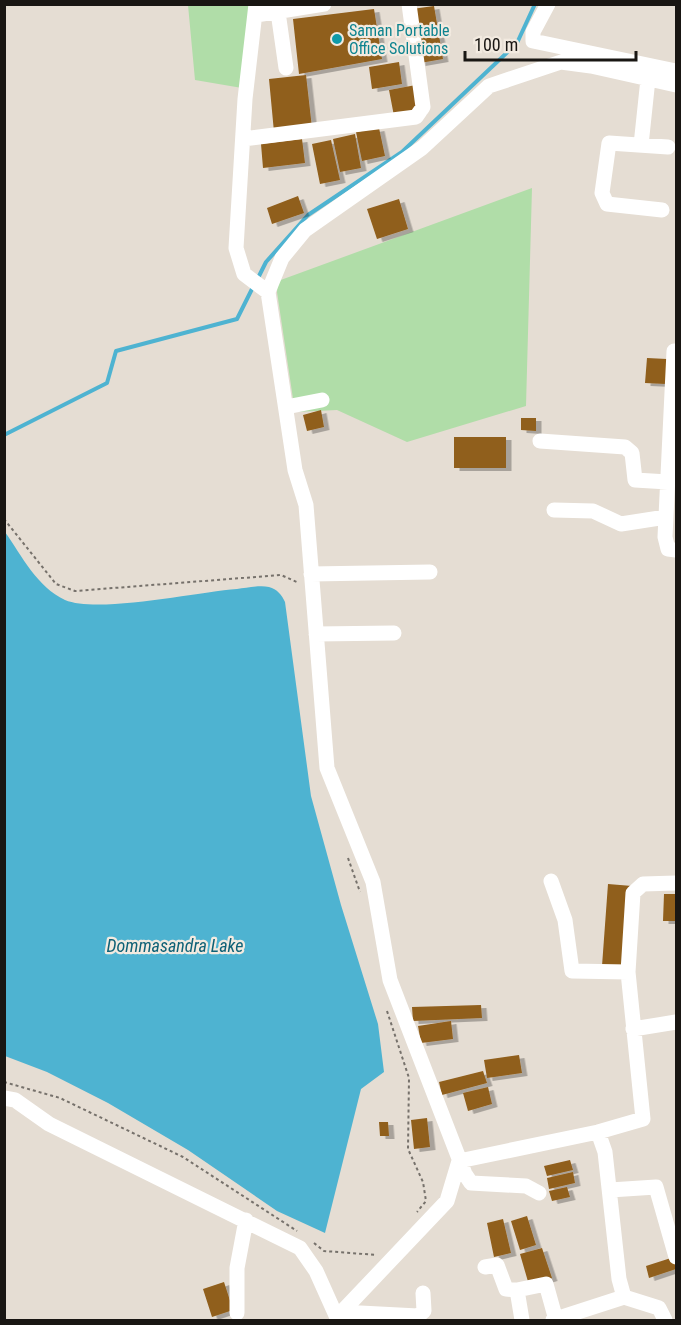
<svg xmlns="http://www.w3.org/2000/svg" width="681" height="1325" viewBox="0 0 681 1325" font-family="'Roboto Condensed',sans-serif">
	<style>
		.green { fill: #b0dda8 }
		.water { fill: #4eb3d1 }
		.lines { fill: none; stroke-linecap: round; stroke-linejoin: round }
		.stream { stroke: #4eb3d1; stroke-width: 4 }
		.building { fill: #905e1b; filter: url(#shadow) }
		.path { stroke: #76716b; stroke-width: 2; stroke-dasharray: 3 3; stroke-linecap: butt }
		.minor { stroke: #fff; stroke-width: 15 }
		.culture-dot { fill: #0f9aa8; stroke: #f2eae0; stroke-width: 2 }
		.labels { text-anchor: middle; stroke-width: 4.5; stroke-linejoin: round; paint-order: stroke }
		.culture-label { font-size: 16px; fill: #0d838f; stroke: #f2eae0; text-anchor: start }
		.water-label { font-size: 18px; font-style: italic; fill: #0e6176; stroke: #f2eae0 }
	</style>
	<defs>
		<filter id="shadow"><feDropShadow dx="5.5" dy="3" stdDeviation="0" flood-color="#0004"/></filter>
	</defs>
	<rect width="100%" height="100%" fill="#e5ddd3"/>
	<path class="green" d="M188,5H250L242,88L195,80Z
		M532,188L526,406L407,442L337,410L295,412L277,292L278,281Z"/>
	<path class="water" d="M5,532C22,556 37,587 65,600C98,614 196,592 237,589C247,588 259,585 269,587C277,589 282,595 285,602L311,796L341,905L378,1024L384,1072L361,1089L325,1233L277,1211L188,1150L108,1103L47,1072L5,1056Z"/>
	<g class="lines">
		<path class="stream" d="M258,278L266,262L308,215L402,152L517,43L535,4
			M4,435L107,383L116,351L237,319L253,287"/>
	</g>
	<path class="building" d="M434,6L443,59L420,63L412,9Z
		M374,9L382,59L299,74L293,19Z
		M399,62L402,84L372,89L369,67Z
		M306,75L312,128L274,132L269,79Z
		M416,85L421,112L394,116L389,90Z
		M379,128L385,156L362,161L356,132Z
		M355,134L361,168L340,172L333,139Z
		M302,139L305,163L263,168L261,144Z
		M331,140L340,180L320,184L312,144Z
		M298,196L304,213L272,224L267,208Z
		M399,199L408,229L377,239L367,209Z
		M647,358L667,359L666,384L645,383Z
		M321,410L324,427L307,431L303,415Z
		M521,418H536V431L521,430Z
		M454,437H506V468H454Z
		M608,884L632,886L627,968L602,966Z
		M664,894H676V921H663Z
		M481,1005L482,1018L413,1021L412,1007Z
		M451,1021L453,1039L421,1043L418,1026Z
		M519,1055L522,1073L487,1078L484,1060Z
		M483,1071L487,1083L442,1095L439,1082Z
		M488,1087L492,1104L468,1111L463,1093Z
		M427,1118L430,1147L414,1149L411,1120Z
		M379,1122H388L389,1136H380Z
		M570,1160L573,1170L547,1176L544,1166Z
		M573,1172L575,1183L549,1189L547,1178Z
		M567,1187L570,1197L552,1201L549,1191Z
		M527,1216L536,1245L520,1250L511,1221Z
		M503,1219L511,1253L494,1257L487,1223Z
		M542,1248L552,1278L529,1285L520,1254Z
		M674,1257L676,1269L649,1278L646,1266Z
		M224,1282L233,1310L212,1317L203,1289Z"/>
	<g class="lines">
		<path class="path" d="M4,519L56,584L75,591L281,575L299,583
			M348,858L360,892
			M387,1011L409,1078L408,1149L423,1182L426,1201L417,1212
			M4,1082L60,1098L183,1157L297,1231
			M314,1243L324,1251L377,1255"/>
		<path class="minor" d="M256,4L245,99L236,248L244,274L268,292L295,470L306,505L327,768L373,882L390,980L465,1174L471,1183L526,1186L539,1193
			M548,4L533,32V41L676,71
			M278,12L286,68
			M256,15L324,4
			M243,139L416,117L423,107L409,4
			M641,145L648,79
			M662,210L607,204L602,193L609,143L668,147
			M268,292L282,258L305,230L422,148L489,86L561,62L591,66L676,85
			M674,351L665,537L668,549L676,550
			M286,407L322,400
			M540,441L625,447L632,453L635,480L668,482
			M554,510L593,511L621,524L666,517
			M311,574L430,572
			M316,634L394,633
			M551,881L565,920L572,971L628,972
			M633,1029L676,1022
			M4,1098L15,1100L49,1124L300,1248L316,1271L338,1320
			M598,1132L605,1152L619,1279L624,1297
			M459,1161L598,1132L643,1119L628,972L633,893L643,884L676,883
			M610,1190L656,1187L676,1257
			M485,1267L497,1265L506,1289L517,1290L522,1320
			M517,1290L546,1284L556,1320
			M341,1312L418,1316L424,1311L423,1293
			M237,1313V1268L246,1220
			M337,1317L447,1201L459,1161
			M553,1320L624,1297L659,1308L665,1320"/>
	</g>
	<circle class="culture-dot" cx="337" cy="39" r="6"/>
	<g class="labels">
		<g class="culture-label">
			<text x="349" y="36">Saman Portable<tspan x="349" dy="18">Office Solutions</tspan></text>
		</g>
		<g class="water-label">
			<text x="175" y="952">Dommasandra Lake</text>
		</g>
	</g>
	<rect width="681" height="1325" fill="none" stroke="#191613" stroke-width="12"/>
	<path d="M465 51v9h171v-9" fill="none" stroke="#191613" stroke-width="3"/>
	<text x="474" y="51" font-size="18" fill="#191613" stroke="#f2eae0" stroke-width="4.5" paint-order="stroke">100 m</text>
</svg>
